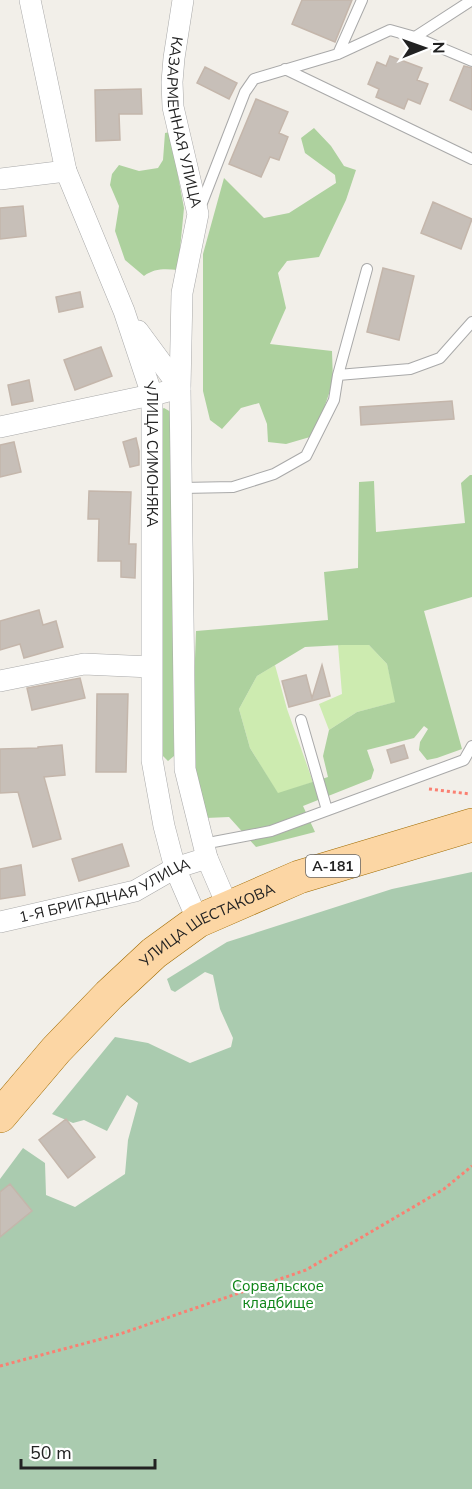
<svg xmlns="http://www.w3.org/2000/svg" width="472" height="1489" viewBox="0 0 472 1489" font-family="'Nunito Sans',sans-serif">
	<style>
		.grass { fill: #cdebb0 }
		.forest { fill: #add19e; fill-rule: evenodd }
		.cemetery { fill: #aacbaf }
		.building { fill: #c7bfb8; stroke: #c4b6ab; stroke-width: 1.5 }
		.lines { fill: none; stroke-linecap: round; stroke-linejoin: round }
		.lane-casing { stroke: #a9a9a9; stroke-width: 12 }
		.street-casing { stroke: #a9a9a9; stroke-width: 22 }
		.primary-casing { stroke: #a06b00; stroke-width: 34 }
		.path { stroke: #fa8072; stroke-width: 3; stroke-dasharray: 3 3; stroke-linecap: butt }
		.lane { stroke: #fff; stroke-width: 10 }
		.street { stroke: #fff; stroke-width: 21 }
		.primary { stroke: #fcd6a4; stroke-width: 33 }
		.labels { text-anchor: middle; stroke-width: 4.5; stroke-linejoin: round; paint-order: stroke }
		.shield { fill: #fff; stroke: #646464; stroke-width: 1.5 }
		.shield-label { font-size: 14px; font-weight: bold; fill: #222 }
		.street-label { font-size: 15px; fill: #222; stroke: #fff }
		.park-label { font-size: 15px; fill: #0c8416; stroke: #fff }
	</style>
	<rect width="100%" height="100%" fill="#f2efe9"/>
	<path class="grass" d="M338,645H369L387,664L396,702L357,712L329,730L319,704L342,694Z
		M275,665L287,709L313,782L278,794L250,748L239,709L257,676Z"/>
	<path class="forest" d="M314,128L331,146L344,166L356,170L346,200L319,257L287,261L278,273L286,308L270,344L332,351L333,382L322,414L310,437L286,444L268,442L267,424L259,403L241,408L222,429L210,420L203,391V254L224,178L264,218L289,213L336,183L335,175L305,153L301,138Z
		M170,132L184,208L178,270C165,269 155,268 144,276L125,260L115,231L119,206L110,185L112,174L119,165L139,171L158,168L163,160L165,133Z
		M164,408L171,412L174,756L168,761L162,755V409Z
		M470,475H472V597L424,611L462,749L437,758L427,760L419,750L420,742L428,729L424,726L414,738L367,750L374,770L371,779L303,806L315,832L256,847L229,817L206,818L191,769L196,631L328,620L324,572L358,568L359,482L374,481L376,532L465,523L461,483ZM342,645H369L387,664L395,702L357,712L329,730L323,756L328,777L278,793L250,748L239,709L257,676L305,647Z"/>
	<path class="cemetery" d="M472,872V1489H0V1179L23,1148L45,1163L46,1195L75,1207L125,1174L128,1140L138,1103L127,1095L107,1131L84,1120L73,1123L52,1114L115,1037L148,1043L190,1063L231,1047L233,1038L220,1009L213,975L205,972L175,992L171,990L167,979L227,942L392,889Z"/>
	<path class="building" d="M302,0H352L335,42L292,24Z
		M390,56L422,68L417,80L428,84L420,104L408,99L404,109L376,97L379,89L368,84L377,62L386,66Z
		M464,66L472,68V110L450,100Z
		M205,67L237,83L229,99L197,83Z
		M141,89L142,114H119L120,140L96,141L95,90Z
		M256,99L288,112L279,133L288,137L279,160L270,157L261,177L229,164Z
		M433,202L472,219L461,249L421,233Z
		M23,206L26,236L0,239V208Z
		M383,268L414,276L399,340L367,332Z
		M80,292L83,307L59,312L56,297Z
		M101,347L112,376L75,390L64,360Z
		M29,380L33,401L12,405L8,385Z
		M452,401L454,419L361,425L360,407Z
		M136,438L139,451V465L130,467L123,442Z
		M14,442L21,472L0,477V445Z
		M89,491L131,492L129,544H136L135,578L121,577V561H98L99,519H88Z
		M39,610L43,625L56,621L63,647L24,658L20,644L0,650V621Z
		M322,665L330,696L289,707L282,681L306,675L312,698Z
		M80,678L85,698L32,710L27,688Z
		M97,694H128L126,772H96Z
		M62,745L65,775L44,777L61,839L33,847L18,792L0,793V749L38,748V747Z
		M404,745L408,758L391,763L387,750Z
		M122,844L129,866L79,881L72,859Z
		M21,865L25,895L0,899V869Z
		M66,1119L95,1157L68,1178L39,1140Z
		M10,1184L32,1211L0,1237V1192Z"/>
	<g class="lines">
		<defs>
			<path id="lane" d="M415,37L472,61
				M338,54L362,0
				M285,69L472,159
				M200,208L245,92L254,79L338,54L390,30L415,37L472,0
				M338,375L410,369L440,358L472,322
				M182,488L233,487L274,474L306,456L334,400L338,375L367,269
				M301,720L327,810
				M203,844L271,831L464,760L472,746"/>
			<g id="street">
				<path id="s1" d="M30,0L66,171L124,311L152,395V760L164,826L175,868L198,921"/>
				<path id="s2" d="M183,0L174,58L172,82L173,107L198,214L182,293L180,388L185,769L207,858L228,907"/>
				<path d="M0,179L66,171"/>
				<path d="M138,331L180,388"/>
				<path d="M0,427L165,392"/>
				<path d="M0,681L84,664L151,667"/>
				<path id="s3" d="M0,922L135,891L175,868L207,858"/>
			</g>
			<g id="primary">
				<path id="s4" d="M0,1116L56,1050L109,995L154,953L198,921L299,877L472,825"/>
			</g>
		</defs>
		<use href="#lane" class="lane-casing"/>
		<use href="#street" class="street-casing"/>
		<use href="#primary" class="primary-casing"/>
		<path class="path" d="M429,789L470,794
			M0,1366L120,1334L306,1270L444,1189L472,1166"/>
		<use href="#lane" class="lane"/>
		<use href="#street" class="street"/>
		<use href="#primary" class="primary"/>
	</g>
	<g class="labels">
		<rect class="shield" x="306" y="855" width="54" height="22" rx="4.5"/>
		<g class="shield-label">
			<text x="333" y="871">А-181</text>
		</g>
		<g class="street-label">
			<text dy="5" stroke="none"><textPath href="#s2" startOffset="124">КАЗАРМЕННАЯ УЛИЦА</textPath></text>
			<text dy="5" stroke="none"><textPath href="#s1" startOffset="474">УЛИЦА СИМОНЯКА</textPath></text>
			<text dy="5" stroke="none"><textPath href="#s3" startOffset="110">1-Я БРИГАДНАЯ УЛИЦА</textPath></text>
			<text dy="5" stroke="none"><textPath href="#s4" startOffset="285">УЛИЦА ШЕСТАКОВА</textPath></text>
		</g>
		<g class="park-label">
			<text x="278" y="1291">Сорвальское<tspan x="278" dy="17">кладбище</tspan></text>
		</g>
	</g>
	<g transform="translate(424 48) rotate(89)" stroke="#ffffff" stroke-width="4.5" paint-order="stroke">
	<path d="M0-4.5L10 22L0 15L-10 22Z" fill="#222222"/>
	<text y="-9" font-size="16" font-weight="bold" text-anchor="middle" fill="#222222">N</text>
	</g>
	<path d="M21 1459v9h134v-9" fill="none" stroke="#222222" stroke-width="3"/>
	<text x="30" y="1459" font-size="18" fill="#222222" stroke="#ffffff" stroke-width="4.5" paint-order="stroke">50 m</text>
</svg>
